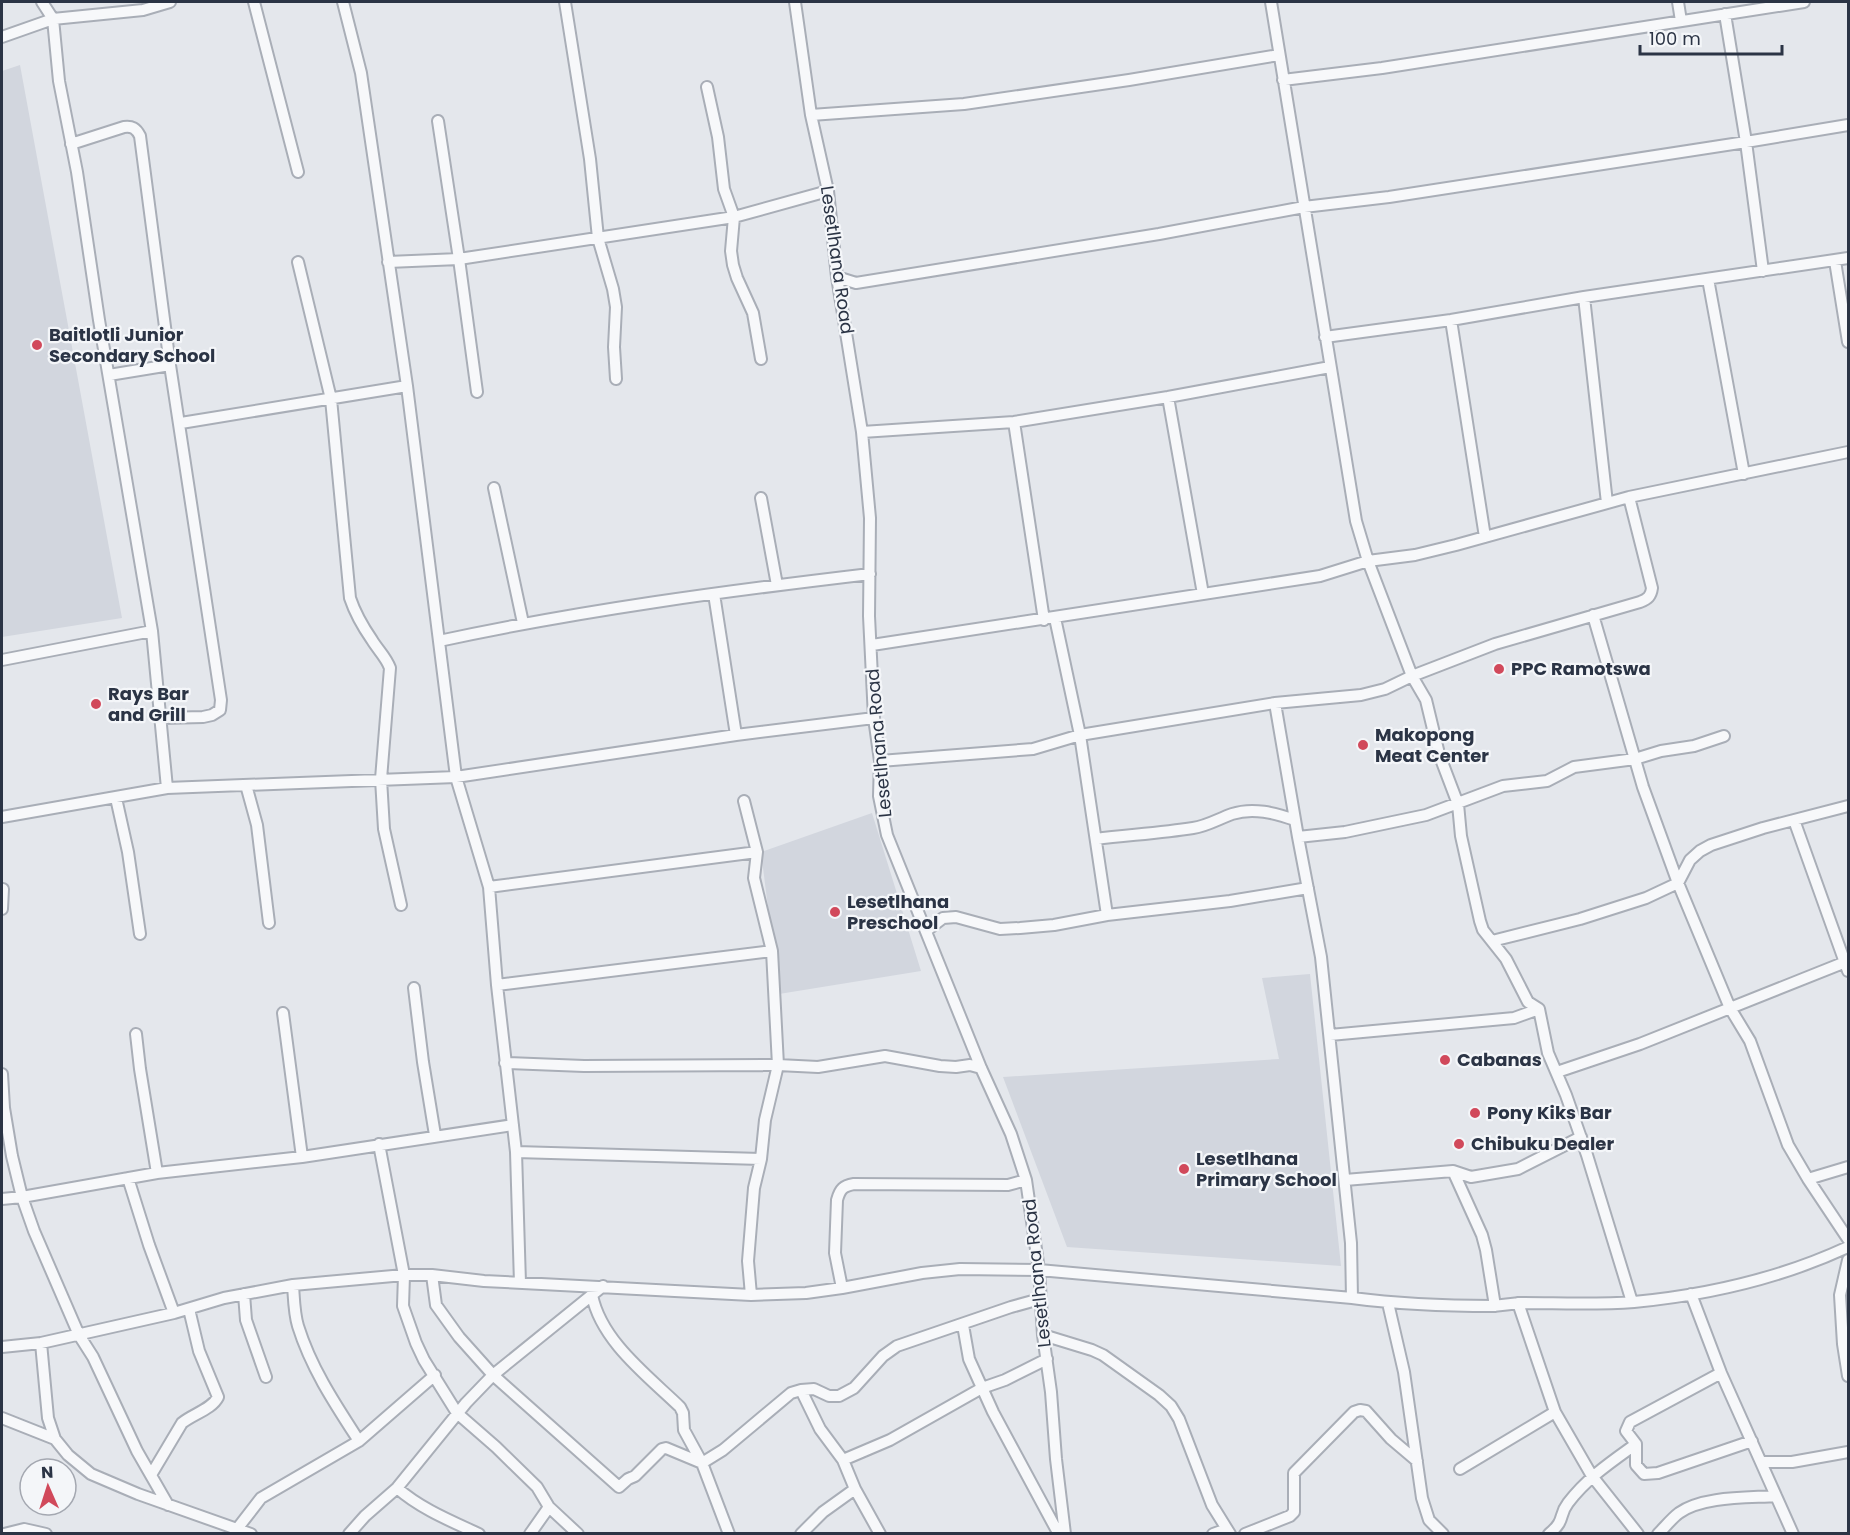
<svg xmlns="http://www.w3.org/2000/svg" width="1850" height="1535" viewBox="0 0 1850 1535" font-family="Poppins,sans-serif">
	<style>
		.built { fill: #d2d6de }
		.lines { fill: none; stroke-linecap: round; stroke-linejoin: round }
		.minor-casing { stroke: #a9aeb7; stroke-width: 14 }
		.minor { stroke: #f7f8fa; stroke-width: 10 }
		.poi-dot { fill: #d1495b; stroke: #f4f6f9; stroke-width: 2 }
		.labels { text-anchor: middle; stroke-width: 4.5; stroke-linejoin: round; paint-order: stroke }
		.street-label { font-size: 18px; fill: #2b3445; stroke: #f4f6f9 }
		.poi-label { font-size: 18px; font-weight: bold; fill: #2b3445; stroke: #f4f6f9; text-anchor: start }
	</style>
	<rect width="100%" height="100%" fill="#e4e7ec"/>
	<path class="built" d="M20,65L122,618L2,637V71Z
		M872,813L921,971L779,994L761,852Z
		M1310,974L1341,1266L1067,1247L1003,1077L1279,1059L1262,978Z"/>
	<g class="lines">
		<defs>
			<path id="minor" d="M42,2L53,19L59,81L77,172L99,320L152,631L167,788
				M254,2L298,172
				M343,2L361,73L407,386L456,777L489,887L497,985L516,1152L520,1283
				M565,2L590,159L598,238L613,289L616,307L614,347L616,379
				M795,2L811,115L828,191L837,277L862,432L870,518L869,616L874,718L880,761L879,796L887,835L981,1068L1011,1134L1026,1180L1039,1270L1043,1335L1051,1392L1056,1459L1065,1534
				M1271,2L1356,521L1368,561L1412,676L1426,700L1439,754L1458,804L1461,836L1480,921L1483,930L1506,959L1528,1002L1539,1009L1548,1053L1566,1095L1587,1155L1632,1302
				M1678,2L1681,21
				M1725,14L1746,142L1763,271
				M2,37L53,19L143,10L170,2
				M1283,80L1382,68L1804,2
				M707,87L718,137L724,189L734,217L731,251L733,265L737,278L753,313L761,359
				M811,115L964,104L1129,80L1279,55
				M438,121L459,259L477,392
				M71,144L124,127C132,126 136,128 140,136L170,365L109,375
				M1835,261L1848,342
				M298,262L331,399L350,598C355,613 363,627 372,640C378,650 386,657 390,668L381,779L384,829L401,905
				M388,262L459,259L734,217L828,191
				M837,277L856,283L1159,234L1304,207L1389,197L1746,142L1848,125
				M1708,279L1744,474
				M1584,297L1607,503
				M1451,320L1485,537
				M1325,337L1451,320L1584,297L1848,258
				M1168,397L1203,594
				M1014,422L1044,620
				M181,423L407,386
				M862,432L1014,422L1168,397L1330,367
				M494,488L523,623
				M761,498L777,585
				M714,594L736,735
				M1593,615L1643,787L1678,883L1730,1008L1750,1041L1788,1145L1808,1179L1848,1239
				M1055,618L1080,735L1107,915
				M439,641C582,610 726,591 870,574
				M872,645L1320,576L1368,561L1415,555L1456,545L1629,497L1848,452
				M2,660L152,631
				M1275,703L1298,837L1321,957L1351,1243L1352,1298
				M161,718L203,717L212,715L220,710L221,700L170,365
				M880,761L1033,749L1080,735L1275,703L1361,695L1385,689L1412,676L1495,644L1640,602C1648,599 1651,596 1652,588L1629,497
				M246,785L257,825L269,923
				M116,798L128,852L140,934
				M744,801L757,852L754,878L772,951L778,1065L765,1120L761,1159L754,1188L748,1261L751,1295
				M2,817L167,788L456,777L736,735L874,718
				M1794,820L1848,971
				M1298,837L1345,832L1426,815L1503,786L1547,781L1574,767L1635,759L1661,751L1694,746L1724,736
				M1096,839C1128,835 1161,833 1193,828C1207,826 1218,819 1232,814C1253,807 1275,813 1295,820
				M489,887L757,852
				M2,909L3,889
				M926,931L943,918L956,917L1000,929L1020,928L1054,925L1107,915L1230,901L1308,888
				M1492,941L1580,919L1646,898L1678,883L1690,860L1700,851L1711,845L1763,828L1848,806
				M497,985L772,951
				M414,988L423,1062L435,1135
				M283,1013L302,1157
				M136,1034L140,1069L157,1173
				M1330,1035L1514,1018L1539,1009
				M505,1063L584,1066L778,1065L818,1067L885,1056L940,1066L956,1067L970,1065L981,1068
				M1557,1072L1640,1044L1848,961
				M2,1074L4,1108L12,1156L22,1197L34,1231L79,1335L93,1357L137,1451L168,1505
				M379,1144L404,1275L403,1306L416,1343L424,1360L457,1413L496,1447L537,1487L549,1507L578,1534
				M516,1152L761,1159
				M1453,1171L1471,1177L1518,1169L1581,1137
				M128,1178L149,1245L174,1313
				M1808,1179L1848,1167
				M1345,1180L1453,1171L1482,1235L1486,1250L1495,1306
				M2,1199L22,1197L157,1173L302,1157L513,1125
				M1848,1260L1840,1295L1843,1344L1848,1376
				M432,1275L436,1305L459,1337L493,1375L619,1487L628,1479L635,1476L662,1449L666,1448L702,1463L723,1450L791,1393L801,1390L814,1389L829,1396H839L854,1388L883,1356L897,1346L1011,1307L1040,1299
				M293,1285C294,1298 294,1313 298,1326C311,1368 335,1404 359,1441
				M842,1288L835,1253L837,1200C840,1189 843,1186 854,1184L1008,1185L1026,1180
				M244,1294L246,1320L266,1377
				M1691,1294L1721,1373L1793,1534
				M592,1295C601,1341 648,1376 680,1407L683,1413L684,1430L702,1463L729,1534
				M1388,1303L1404,1372L1422,1498L1429,1520L1443,1534
				M1518,1303L1555,1412L1592,1476L1638,1534
				M963,1325L969,1359L993,1412L1056,1529
				M1043,1335L1092,1350L1103,1355L1159,1395L1171,1406L1179,1419L1212,1505L1230,1534
				M41,1343L48,1418L55,1439L68,1455L91,1474L138,1494L251,1534
				M2,1347L41,1343L174,1313L224,1298L293,1285L404,1275H432L484,1281L751,1295L806,1293L842,1288L922,1273L960,1269L1039,1270L1352,1298C1398,1304 1445,1306 1493,1306C1502,1305 1511,1304 1520,1303C1558,1303 1596,1305 1634,1302C1708,1295 1781,1278 1848,1247
				M1721,1373L1630,1422L1626,1431L1636,1444V1465L1644,1474L1658,1473L1752,1441
				M801,1390L820,1429L843,1460L855,1489L880,1534
				M2,1418L55,1439
				M843,1460L890,1440L982,1388L1005,1380L1047,1359
				M1762,1462H1792L1848,1452
				M1460,1469L1555,1412
				M151,1475L182,1423C193,1414 212,1409 218,1397L199,1351L189,1309
				M397,1488C421,1509 451,1521 479,1534
				M237,1529L261,1498L359,1441L435,1375
				M4,1534L24,1529L46,1534
				M349,1534L365,1516L397,1488L466,1403L493,1375L603,1286
				M530,1534L549,1507
				M801,1534L823,1512L855,1489
				M1213,1534L1227,1529
				M1245,1534L1290,1516L1294,1512V1473L1354,1412L1360,1410L1366,1411L1391,1439L1417,1461
				M1549,1534C1566,1520 1558,1516 1568,1503C1587,1478 1611,1462 1636,1444
				M1658,1534C1665,1527 1671,1519 1679,1513C1703,1496 1748,1498 1776,1496"/>
		</defs>
		<use href="#minor" class="minor-casing"/>
		<use href="#minor" class="minor"/>
	</g>
	<g class="poi-dot">
		<circle cx="37" cy="345" r="6"/>
		<circle cx="1499" cy="669" r="6"/>
		<circle cx="96" cy="704" r="6"/>
		<circle cx="1363" cy="745" r="6"/>
		<circle cx="835" cy="912" r="6"/>
		<circle cx="1445" cy="1060" r="6"/>
		<circle cx="1475" cy="1113" r="6"/>
		<circle cx="1459" cy="1144" r="6"/>
		<circle cx="1184" cy="1169" r="6"/>
	</g>
	<g class="labels">
		<g class="street-label">
			<text transform="translate(837 260) rotate(82)" y="6">Lesetlhana Road</text>
			<text transform="translate(879 743) rotate(-95)" y="6">Lesetlhana Road</text>
			<text transform="translate(1037 1273) rotate(-96)" y="6">Lesetlhana Road</text>
		</g>
		<g class="poi-label">
			<text x="49" y="341">Baitlotli Junior<tspan x="49" dy="21">Secondary School</tspan></text>
			<text x="1511" y="675">PPC Ramotswa</text>
			<text x="108" y="700">Rays Bar<tspan x="108" dy="21">and Grill</tspan></text>
			<text x="1375" y="741">Makopong<tspan x="1375" dy="21">Meat Center</tspan></text>
			<text x="847" y="908">Lesetlhana<tspan x="847" dy="21">Preschool</tspan></text>
			<text x="1457" y="1066">Cabanas</text>
			<text x="1487" y="1119">Pony Kiks Bar</text>
			<text x="1471" y="1150">Chibuku Dealer</text>
			<text x="1196" y="1165">Lesetlhana<tspan x="1196" dy="21">Primary School</tspan></text>
		</g>
	</g>
	<rect width="1850" height="1535" fill="none" stroke="#2b3445" stroke-width="6"/>
	<g transform="translate(48 1487) rotate(357)"><circle r="28" fill="#f4f6f9" stroke="#a4a8b1" stroke-width="1.5"/>
	<path d="M0-4.5L10 22L0 15L-10 22Z" fill="#d1495b"/>
	<text y="-9" font-size="16" font-weight="bold" text-anchor="middle" fill="#2b3445">N</text>
	</g>
	<path d="M1640 45v9h142v-9" fill="none" stroke="#2b3445" stroke-width="3"/>
	<text x="1649" y="45" font-size="18" fill="#2b3445" stroke="#f4f6f9" stroke-width="4.5" paint-order="stroke">100 m</text>
</svg>
